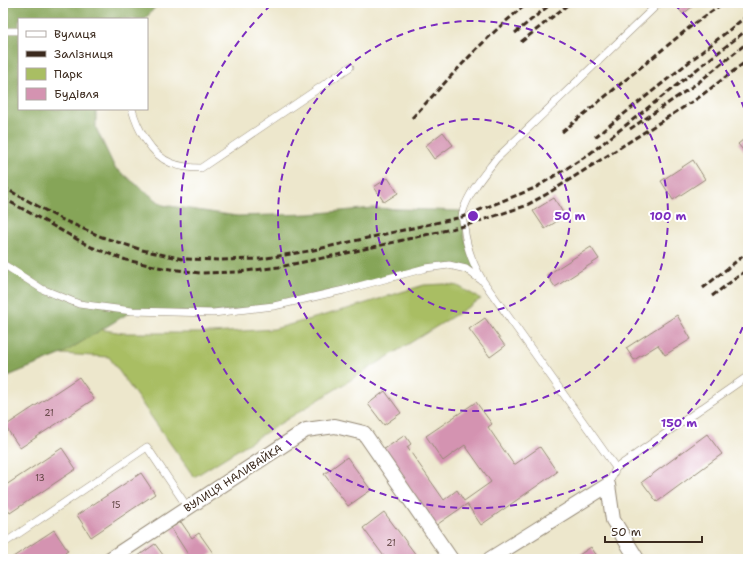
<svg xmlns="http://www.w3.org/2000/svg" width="751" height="562" viewBox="0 0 751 562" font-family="'Shantell Sans',sans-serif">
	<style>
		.green { fill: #a9be63; stroke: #727440 }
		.forest { fill: #86a559; stroke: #60683c }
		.building { fill: #d493b1 }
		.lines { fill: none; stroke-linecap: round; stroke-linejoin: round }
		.service-casing { stroke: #948875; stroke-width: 8 }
		.minor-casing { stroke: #948875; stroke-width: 16 }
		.service { stroke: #fff; stroke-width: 7 }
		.minor { stroke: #fff; stroke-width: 14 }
		.rail { stroke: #3b2a1e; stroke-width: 3; stroke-dasharray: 6 3; stroke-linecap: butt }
		.ring { fill: none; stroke: #7b2cbf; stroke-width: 2; stroke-dasharray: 7 5 }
		.labels { text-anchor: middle; stroke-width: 4; stroke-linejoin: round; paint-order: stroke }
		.number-label { font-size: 9px; fill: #614443 }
		.street-label { font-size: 11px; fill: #3b2a1e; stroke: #fff }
		.centre { fill: #7b2cbf; stroke: #fff; stroke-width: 2 }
		.ring-label { font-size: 12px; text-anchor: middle; font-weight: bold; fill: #7b2cbf; stroke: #fff; stroke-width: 4; stroke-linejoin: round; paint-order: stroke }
	</style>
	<rect width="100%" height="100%" fill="#fff"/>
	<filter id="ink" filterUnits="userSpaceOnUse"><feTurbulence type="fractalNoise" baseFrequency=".025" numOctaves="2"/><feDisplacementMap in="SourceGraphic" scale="8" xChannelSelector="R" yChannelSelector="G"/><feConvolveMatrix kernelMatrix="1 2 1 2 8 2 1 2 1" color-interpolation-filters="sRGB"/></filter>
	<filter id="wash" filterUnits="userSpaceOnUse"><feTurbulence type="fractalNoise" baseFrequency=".012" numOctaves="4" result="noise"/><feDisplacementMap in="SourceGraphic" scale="16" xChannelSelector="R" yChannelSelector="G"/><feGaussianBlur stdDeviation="0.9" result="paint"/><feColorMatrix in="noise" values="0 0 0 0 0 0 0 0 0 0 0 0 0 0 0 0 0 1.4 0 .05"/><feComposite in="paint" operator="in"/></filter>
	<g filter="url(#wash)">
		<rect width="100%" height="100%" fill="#ede7cc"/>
		<path class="green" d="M445,284L458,286L481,299L194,477L109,357L62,354L3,378L63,323L123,333H212L274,329L347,309L424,285Z"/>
		<path class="forest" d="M3,3H159L145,19H19V109H96V128L115,168L163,205L237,216L309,214L373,208L463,211L464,236L483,281L466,269L449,265L274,306L213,313L132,311L62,354L3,378Z"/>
		<g id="blocks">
			<path class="building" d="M677,3H697L683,14L675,4Z
				M443,132L453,145L434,159L425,146Z
				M748,136V156L738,144Z
				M693,160L705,179L673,200L661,181Z
				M388,178L398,193L384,202L374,187Z
				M554,198L565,216L545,229L533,211Z
				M591,247L599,259L555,287L547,275Z
				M677,315L691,339L665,355L658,345L634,360L626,348Z
				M485,318L505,346L490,357L469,329Z
				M79,377L94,399L20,448L5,426Z
				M385,391L401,413L384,425L368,404Z
				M476,402L492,424L488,427L514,465L540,447L557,472L481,525L467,504L435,526L383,450L405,435L411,444L407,447L444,500L457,490L464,501L491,482L465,445L443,461L426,436Z
				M707,434L722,454L657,502L642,482Z
				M62,448L76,469L10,513L3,502V487Z
				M347,457L371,490L348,506L324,474Z
				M141,473L155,494L91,537L77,515Z
				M384,512L419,559H386L363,528Z
				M181,522L192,538L199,533L213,553L204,559H191L171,528Z
				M54,530L68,551L55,559H10Z
				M155,544L166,559H134Z
				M591,547L599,559H573Z"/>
		</g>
	</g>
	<g filter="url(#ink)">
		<use href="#blocks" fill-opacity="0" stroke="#948875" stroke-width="1"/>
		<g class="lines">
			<defs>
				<path id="service" d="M3,31H19
					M132,109C137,128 151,155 171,163C181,167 190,168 201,168L350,67
					M3,264L42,289L79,304L132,311L213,313L274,306L344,290L426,268L449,265L466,269L481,280
					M616,468L483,281C472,263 466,247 464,226C463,221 461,216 463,211C469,192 484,175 496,159L659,3
					M608,485L616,468L748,376
					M3,544L147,447L188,508"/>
				<path id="minor" d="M110,559L306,430L335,426L364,433L451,559
					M490,559L608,485L613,520L637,559"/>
			</defs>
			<use href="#service" class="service-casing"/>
			<use href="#minor" class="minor-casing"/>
			<use href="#service" class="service"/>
			<use href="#minor" class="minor"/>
			<path class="rail" d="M515,33L552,3
				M521,42L570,3
				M412,118C450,78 484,37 528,3
				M630,129L699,82L748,42
				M562,132L690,27L723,3
				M595,137L748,15
				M3,187L61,219L102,237L142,250L183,259L220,260L261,259L309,251L462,217L535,188L588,155L748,29
				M3,198L91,247L126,260L163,268L200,273L238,272L279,267L347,253L464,226L525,206L547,194L698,98L748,60
				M703,288L748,252
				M712,296L748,269"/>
		</g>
	</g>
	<g class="ring">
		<circle cx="473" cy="216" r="97"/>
		<circle cx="473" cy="216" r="195"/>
		<path d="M747 316A292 292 0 1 1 272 4M674 4A292 292 0 0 1 747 116"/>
	</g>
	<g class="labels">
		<g class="number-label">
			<text x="49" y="416">21</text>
			<text x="40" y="481">13</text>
			<text x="116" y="508">15</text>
			<text x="391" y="546">21</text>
		</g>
		<g class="street-label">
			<text transform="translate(233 478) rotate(-33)" y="4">ВУЛИЦЯ НАЛИВАЙКА</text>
		</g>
	</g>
	<circle cx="473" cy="216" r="6" class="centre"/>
	<g class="ring-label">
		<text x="570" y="220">50 m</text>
		<text x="668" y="220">100 m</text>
		<text x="679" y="427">150 m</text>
	</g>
	<rect width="751" height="562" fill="none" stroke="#fff" stroke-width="16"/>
	<rect x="18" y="18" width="130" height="92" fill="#ffffff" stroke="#b1aaa5"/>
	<rect x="26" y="31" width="20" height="6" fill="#ffffff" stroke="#b1aaa5"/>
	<text x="54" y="38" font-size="12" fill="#3b2a1e">Вулиця</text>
	<rect x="26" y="51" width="20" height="6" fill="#3b2a1e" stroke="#b1aaa5"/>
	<text x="54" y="58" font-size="12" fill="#3b2a1e">Залізниця</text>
	<rect x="26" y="68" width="20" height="12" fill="#a9be63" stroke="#b1aaa5"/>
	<text x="54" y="78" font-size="12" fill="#3b2a1e">Парк</text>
	<rect x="26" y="88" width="20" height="12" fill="#d493b1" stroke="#b1aaa5"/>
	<text x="54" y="98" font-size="12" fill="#3b2a1e">Будівля</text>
	<path d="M605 536v6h97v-6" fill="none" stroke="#3b2a1e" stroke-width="2"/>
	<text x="611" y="536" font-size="12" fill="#3b2a1e" stroke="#ffffff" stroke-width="3" paint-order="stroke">50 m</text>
</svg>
